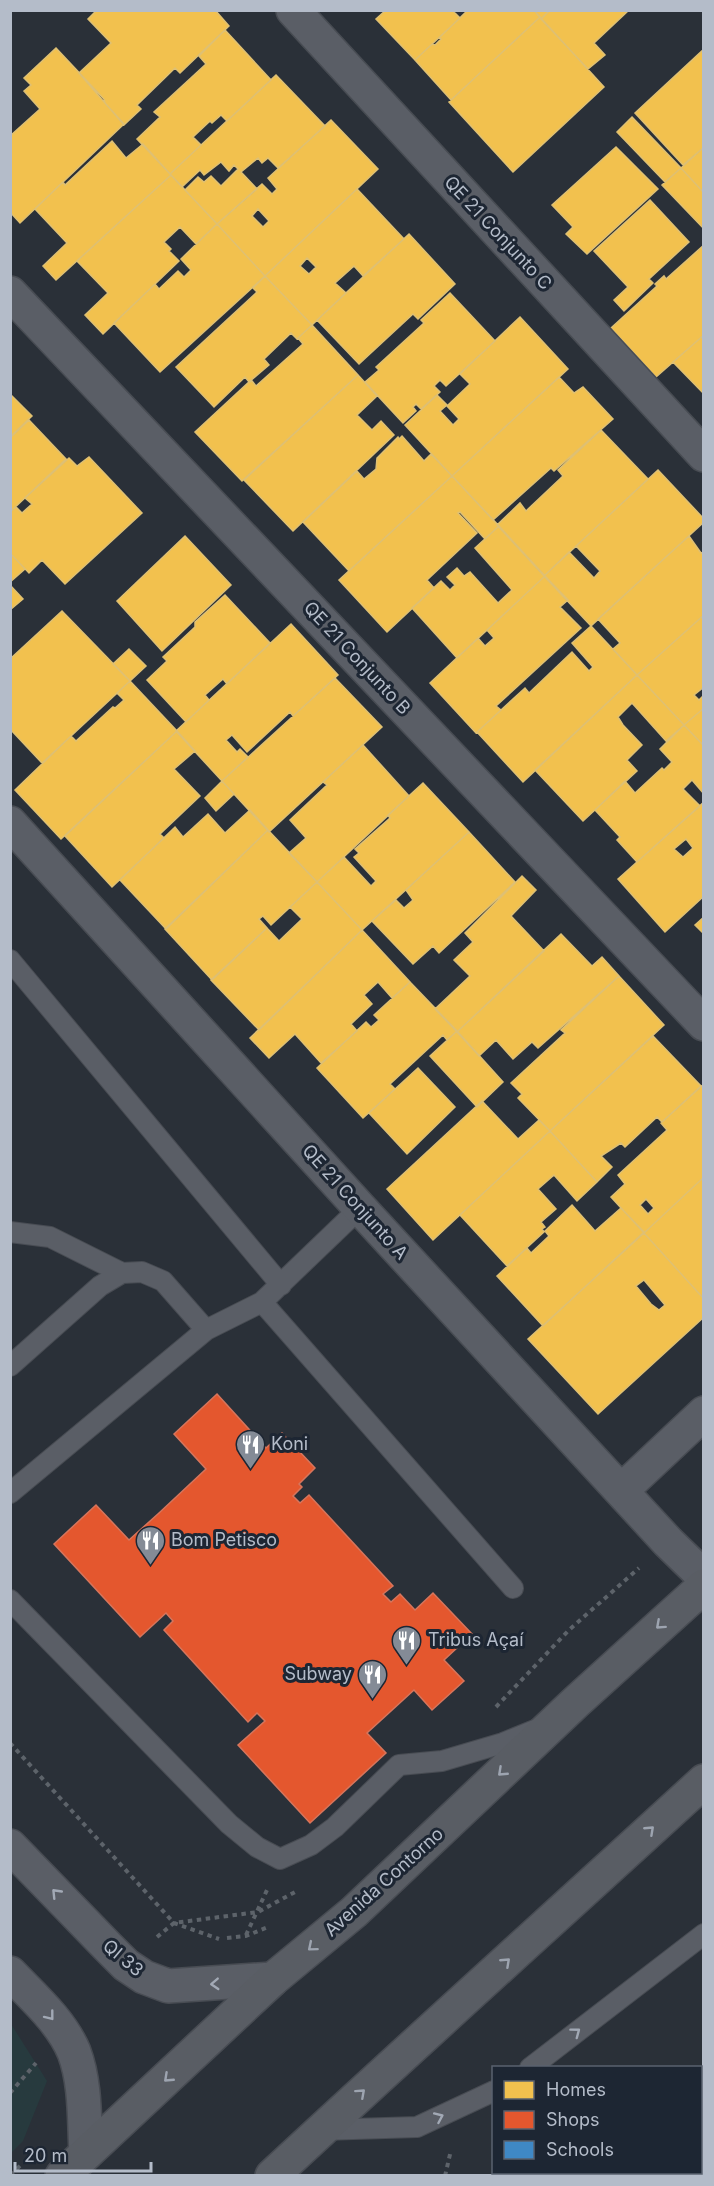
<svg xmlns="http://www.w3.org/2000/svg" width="714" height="2186" viewBox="0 0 714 2186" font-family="Inter,sans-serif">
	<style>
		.green { fill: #273a3e }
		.homes { fill: #f2c14e; stroke: #dfc073; stroke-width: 1.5; fill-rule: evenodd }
		.shops { fill: #e4572e; stroke: #d6755c; stroke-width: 1.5 }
		.schools { fill: #3f88c5; stroke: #6298c6; stroke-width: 1.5 }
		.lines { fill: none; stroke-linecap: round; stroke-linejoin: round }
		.service-casing { stroke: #484c53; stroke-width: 22 }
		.minor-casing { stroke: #484c53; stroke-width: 36 }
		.tertiary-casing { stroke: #484c53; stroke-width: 36 }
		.secondary-casing { stroke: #484c53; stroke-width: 36 }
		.path { stroke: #5d636a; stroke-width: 4; stroke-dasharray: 4.5 4.5; stroke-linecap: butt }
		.service { stroke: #5a5e66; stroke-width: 20 }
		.minor { stroke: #5a5e66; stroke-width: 33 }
		.tertiary { stroke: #5a5e66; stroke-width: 33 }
		.secondary { stroke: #595d64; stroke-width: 33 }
		.oneway { stroke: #9da4b0 }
		.oneway2 { stroke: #a2a9b5 }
		.labels { text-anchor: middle; stroke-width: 6; stroke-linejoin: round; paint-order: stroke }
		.street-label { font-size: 18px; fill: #b4bcc9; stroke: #1d2633 }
		.poi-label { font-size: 18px; fill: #b4bcc9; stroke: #1d2633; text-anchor: start }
	</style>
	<rect width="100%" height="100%" fill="#2a3038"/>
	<path class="green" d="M11,2024L47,2081L23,2141L11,2153Z"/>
	<path class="homes" d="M97,10H215L229,26L180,73L175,68L137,105L141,109L124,125L79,73L111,43L88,19Z
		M386,10H456L454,12L460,18L415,60L376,19Z
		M468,10H534L540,17L451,100L415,60L432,44L435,45L441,39L439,38Z
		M534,10H550L541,19Z
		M550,10H629L594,43L605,55L588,69L541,19Z
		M540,17L604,87L513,172L449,102Z
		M225,30L271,80L227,121L221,115L212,123L210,121L193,137L201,145L170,174L137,139L160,117L154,112L206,64L199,56Z
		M56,48L104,99L105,103L124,124L20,223L10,212V136L40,109L24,91L31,85L24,78Z
		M704,49V147L683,165L635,113Z
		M276,75L325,126L278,168L268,158L262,163L258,158L241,172L257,189L217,224L185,190L198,177L204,182L211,176L221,186L238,169L234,165L229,171L221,162L204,175L200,170L182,187L170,174Z
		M632,117L681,168L665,182L617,132Z
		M331,120L378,169L265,276L217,224L262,184L272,194L277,189L268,178ZM258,209L269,221L263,227L252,216Z
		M112,141L126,158L143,144L171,175L56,280L43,266L67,243L35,209L63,182L65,185Z
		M616,147L658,189L587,254L566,234L573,227L552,205Z
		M704,147V193L681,168Z
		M681,168L704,193V229L662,185Z
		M171,175L217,224L196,244L180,227L164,242L171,249L169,251L179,261L103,334L85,315L108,293L77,261Z
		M357,189L404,239L363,276L354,266L335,283L346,293L312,325L265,276ZM307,258L316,267L309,274L300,266Z
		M650,200L689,242L649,279L653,283L624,311L614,300L628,287L594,251Z
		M217,224L265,276L160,372L114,323L155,284L159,289L178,271L184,277L191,270L181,259Z
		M409,234L455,284L418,319L413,314L359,364L317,320Z
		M704,245V335L656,377L611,328L657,286L655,284L664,276L666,279Z
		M265,276L312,325L297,339L291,333L264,359L269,365L249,382L245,377L214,407L176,367L257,292L253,288Z
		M450,293L495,341L446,386L440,380L434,386L440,392L421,409L416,404L413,407L416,411L403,423L365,382L379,370L376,367L424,323L421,320Z
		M520,317L568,369L452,476L405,425L437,395L447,405L440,411L453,425L459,419L447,406L470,384L460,374Z
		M312,325L358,375L242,481L195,432L249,382L252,381L256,386L303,344L298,338Z
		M704,335V394L673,362Z
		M358,375L377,396L357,415L372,430L381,421L394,435L293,531L244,480Z
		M559,377L574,393L583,387L613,419L554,471L551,468L493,520L452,476Z
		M10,394L32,416L10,437Z
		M29,420L66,459L10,512V438Z
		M601,430L648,479L544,576L497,525L520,503L526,511L563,476L558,470Z
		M402,436L424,461L431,454L452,476L349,571L303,522L357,471L364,479L376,469L377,458L398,437L399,439Z
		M89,457L142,513L65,584L42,560L29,573L10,553V512L16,507L22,513L32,504L25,498L69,458L77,466Z
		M658,470L704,519V522L591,626L544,576L569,552L594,578L600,571L576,546Z
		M452,476L499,526L485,539L460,512L458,513L477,533L427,580L434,588L387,632L339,580Z
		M499,526L545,576L457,658L412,608L441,581L450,590L455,585L447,577L457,568L464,576L470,572L498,603L512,590L475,548Z
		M185,536L231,585L162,651L117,601Z
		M689,536L701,553L704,552V615L637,675L613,649L620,643L598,619Z
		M10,553L25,569L10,582Z
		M545,576L568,600L560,607L581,628L496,706L501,710L476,733L430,683L478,638L485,646L494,638L487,630Z
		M10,585L23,599L10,610Z
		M225,595L270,643L227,684L223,679L205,695L209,700L186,722L147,680L167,661L163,657L195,627V622Z
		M62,611L130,681L42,763L10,729V659Z
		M704,615V687L694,695L699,700L704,695V708L684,725L637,675Z
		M291,624L338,675L293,716L290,712L247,752L232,735L226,740L237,752L240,749L248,757L222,781L176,731Z
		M591,626L637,675L523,782L477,732L525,688L529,693L572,652L589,671L593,667L572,643Z
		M129,649L146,666L130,681L113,664Z
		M637,675L684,725L666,741L632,703L618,717L623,725L642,745L627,760L637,771L583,821L535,770Z
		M335,678L382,727L269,832L222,781Z
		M130,681L177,731L61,839L15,790L71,736L76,741L113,707L115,708L124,700L117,693Z
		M704,708V746L684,725Z
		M684,725L704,746V794L692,780L683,789L700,806L637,862L617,840L620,837L595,810L625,781L635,793L662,768L664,770L672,762L660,749Z
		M177,731L195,751L174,769L200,796L160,834L164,838L112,887L65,836Z
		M363,745L409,796L317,882L289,853L306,838L290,820L327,785L323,782Z
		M222,781L234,794L216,811L205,798Z
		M423,783L469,832L362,930L317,882L344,857L371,886L376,881L354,857L359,853L355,849L390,818L388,815Z
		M704,802V896L665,932L618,879ZM686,839L693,848L683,857L674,849Z
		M250,810L268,830L166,929L120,880L175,827L183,837L208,814L225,833Z
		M268,830L317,882L271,925L263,916L259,919L267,928L212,980L165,929Z
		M469,832L515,882L439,953L433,946L413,964L372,921L396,900L404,908L413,900L406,890Z
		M522,876L536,890L511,916L544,951L457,1032L435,1009L470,976L454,960L473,942L465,933Z
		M317,882L362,930L259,1030L211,980L267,928L279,941L302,919L290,907Z
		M704,917V934L695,925Z
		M362,930L410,982L392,998L378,982L364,995L372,1004L351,1024L357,1031L321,1063L295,1034L269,1058L250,1038Z
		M561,934L592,966L602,957L619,976L538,1048L532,1042L513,1059L496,1040L479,1056L457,1032Z
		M619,976L664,1025L550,1131L518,1098L522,1094L511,1083L565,1033L561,1030Z
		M410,982L457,1031L447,1040L443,1035L390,1084L395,1089L363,1118L317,1068L366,1022L371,1027L379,1020L374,1015Z
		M457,1031L503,1082L477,1107L430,1056Z
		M653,1036L701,1086L662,1122L657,1117L625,1147L621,1143L601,1156L612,1167L597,1182L550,1131Z
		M418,1068L455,1107L407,1154L369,1113Z
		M704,1084V1177L644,1233L611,1197L625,1184L618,1175L667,1130L661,1123ZM646,1199L654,1208L648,1214L640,1205Z
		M482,1101L518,1139L539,1120L550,1131L433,1240L387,1189Z
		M550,1131L597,1182L577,1201L554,1175L538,1189L556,1209L541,1222L545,1227L542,1229L544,1232L507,1266L460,1215Z
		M704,1177V1299L644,1233Z
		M572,1205L595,1231L621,1208L644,1232L543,1326L497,1276L527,1248L531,1253L549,1236L545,1231Z
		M644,1233L704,1299V1317L598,1414L528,1339ZM644,1280L665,1305L659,1310L651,1304L636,1286Z"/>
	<path class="shops" d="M217,1394L266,1448L282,1433L315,1468L299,1484L302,1487L293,1496L300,1503L309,1495L393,1586L383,1594L391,1602L400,1594L415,1610L433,1593L472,1634L444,1660L464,1681L432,1710L414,1690L367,1733L386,1753L310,1823L238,1745L265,1721L257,1713L248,1722L164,1630L173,1621L166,1613L140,1637L54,1544L96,1505L129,1540L159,1513L206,1469L174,1434Z"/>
	<path class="schools" d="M535,2172H656L659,2176H532Z"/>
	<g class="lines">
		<defs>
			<path id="service" d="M10,960L281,1285
				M10,1232L50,1237L122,1273
				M262,1302L513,1588
				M10,1366L100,1286L122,1273L142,1272L163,1281L206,1330
				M10,1493L206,1330L262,1302L360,1208
				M10,1600L229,1824L257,1847L280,1859L311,1845L335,1827L399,1765L442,1761L503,1743L535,1730
				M530,2068L704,1934
				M322,2130L417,2127L494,2091"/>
			<path id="minor" d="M293,10L704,455
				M10,293L704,1024
				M10,823L360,1208L668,1542L704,1577
				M621,1491L704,1413"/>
			<path id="tertiary" d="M10,1846L108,1947L126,1965L144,1977L168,1986L273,1979
				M10,1973C33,1997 61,2021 74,2052C86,2084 84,2120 86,2153"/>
			<path id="secondary" d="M62,2176L273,1979L354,1912L576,1702L704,1586
				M272,2176C415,2043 560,1913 704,1781"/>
		</defs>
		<use href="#service" class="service-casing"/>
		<use href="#minor" class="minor-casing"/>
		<use href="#tertiary" class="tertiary-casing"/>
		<use href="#secondary" class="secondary-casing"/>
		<path class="path" d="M496,1707L569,1630L639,1568
			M10,1743L174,1923L219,1939
			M246,1935L267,1890
			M157,1937L174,1923L258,1912L295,1892
			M227,1938L246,1936L268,1927
			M10,2093L36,2063
			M10,2175L22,2164
			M445,2176L451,2150"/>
		<use href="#service" class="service"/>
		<use href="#minor" class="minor"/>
		<use href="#tertiary" class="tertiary"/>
		<use href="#secondary" class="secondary"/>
	</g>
	<defs><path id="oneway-chevron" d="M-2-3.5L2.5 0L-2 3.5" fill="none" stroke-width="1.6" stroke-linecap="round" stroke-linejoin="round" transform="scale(1.5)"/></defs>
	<g class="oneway">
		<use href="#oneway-chevron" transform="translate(660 1625) rotate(138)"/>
		<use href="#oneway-chevron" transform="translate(502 1772) rotate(137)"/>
		<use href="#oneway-chevron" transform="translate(650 1830) rotate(-43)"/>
		<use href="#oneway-chevron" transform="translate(312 1947) rotate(140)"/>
		<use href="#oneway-chevron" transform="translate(506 1962) rotate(-43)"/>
		<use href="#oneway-chevron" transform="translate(168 2078) rotate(137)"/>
		<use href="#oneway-chevron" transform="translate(361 2093) rotate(-42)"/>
	</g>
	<g class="oneway2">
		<use href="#oneway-chevron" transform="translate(56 1893) rotate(-134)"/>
		<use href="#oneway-chevron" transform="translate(215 1984) rotate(177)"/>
		<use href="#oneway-chevron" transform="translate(50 2016) rotate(52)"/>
		<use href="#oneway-chevron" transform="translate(576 2032) rotate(-37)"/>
		<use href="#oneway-chevron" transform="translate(439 2117) rotate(-24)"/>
	</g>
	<defs>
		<symbol id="restaurant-pin" viewBox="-11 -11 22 30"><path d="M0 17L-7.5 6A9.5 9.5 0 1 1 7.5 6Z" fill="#848b96" stroke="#1d2633"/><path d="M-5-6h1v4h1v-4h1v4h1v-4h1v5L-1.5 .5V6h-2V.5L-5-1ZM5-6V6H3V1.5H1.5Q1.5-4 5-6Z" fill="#fff"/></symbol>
	</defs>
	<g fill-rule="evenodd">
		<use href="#restaurant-pin" x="234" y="1428" width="33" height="45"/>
		<use href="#restaurant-pin" x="134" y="1524" width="33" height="45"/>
		<use href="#restaurant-pin" x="390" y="1624" width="33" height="45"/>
		<use href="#restaurant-pin" x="356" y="1658" width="33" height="45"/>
	</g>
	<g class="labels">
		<g class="street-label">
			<text transform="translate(498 233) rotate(47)" y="6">QE 21 Conjunto C</text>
			<text transform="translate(357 658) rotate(47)" y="6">QE 21 Conjunto B</text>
			<text transform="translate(355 1202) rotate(48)" y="6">QE 21 Conjunto A</text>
			<text transform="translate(384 1882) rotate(-42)" y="6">Avenida Contorno</text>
			<text transform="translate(123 1958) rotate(40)" y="6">QI 33</text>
		</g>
		<g class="poi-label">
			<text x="271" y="1450">Koni</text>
			<text x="171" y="1546">Bom Petisco</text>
			<text x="428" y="1646">Tribus Açaí</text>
			<text x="352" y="1680" text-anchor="end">Subway</text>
		</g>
	</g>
	<rect width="714" height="2186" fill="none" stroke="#b4bcc9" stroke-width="24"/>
	<rect x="492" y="2066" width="210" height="108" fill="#1d2633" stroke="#59626f" stroke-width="1.5"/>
	<rect x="504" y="2081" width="30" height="18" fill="#f2c14e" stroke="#59626f" stroke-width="1.5"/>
	<text x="546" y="2096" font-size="18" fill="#b4bcc9">Homes</text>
	<rect x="504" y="2111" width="30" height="18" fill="#e4572e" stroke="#59626f" stroke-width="1.5"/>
	<text x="546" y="2126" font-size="18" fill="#b4bcc9">Shops</text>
	<rect x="504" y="2141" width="30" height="18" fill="#3f88c5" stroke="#59626f" stroke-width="1.5"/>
	<text x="546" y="2156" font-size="18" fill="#b4bcc9">Schools</text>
	<path d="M15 2162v9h136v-9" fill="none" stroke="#b4bcc9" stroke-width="3"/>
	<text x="24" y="2162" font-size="18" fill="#b4bcc9" stroke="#1d2633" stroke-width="4.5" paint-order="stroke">20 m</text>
</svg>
